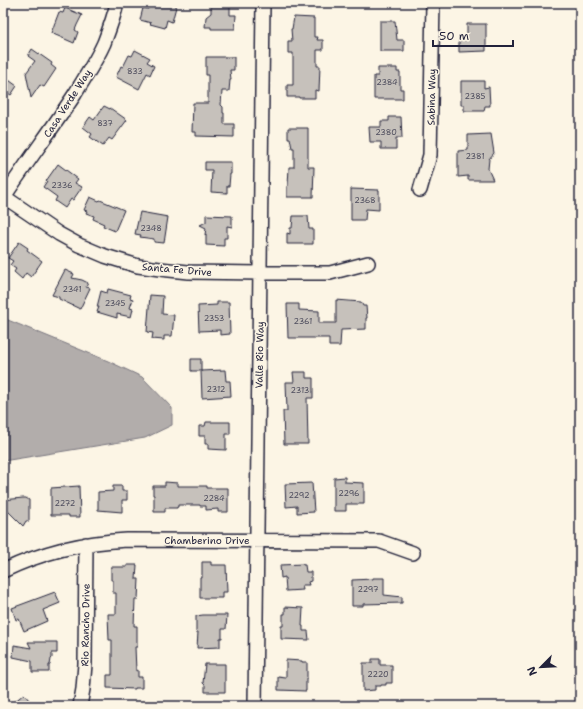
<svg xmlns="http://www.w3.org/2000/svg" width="583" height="709" viewBox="0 0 583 709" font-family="'Shantell Sans',sans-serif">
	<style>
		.water { fill: #b2adab; stroke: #78757e }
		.building { fill: #c6c1bb; stroke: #22223b }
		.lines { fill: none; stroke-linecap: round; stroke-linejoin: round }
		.street-casing { stroke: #22223b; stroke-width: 16 }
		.street { stroke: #fcf5e5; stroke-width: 13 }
		.labels { text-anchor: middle; stroke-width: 3; stroke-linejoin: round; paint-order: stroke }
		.number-label { font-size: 8px; fill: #4b4a5b }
		.street-label { font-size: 10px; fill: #22223b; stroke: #fcf5e5 }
	</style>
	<rect width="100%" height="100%" fill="#fcf5e5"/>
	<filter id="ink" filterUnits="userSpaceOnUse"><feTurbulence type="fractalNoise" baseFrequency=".025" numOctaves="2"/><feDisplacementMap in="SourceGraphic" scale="8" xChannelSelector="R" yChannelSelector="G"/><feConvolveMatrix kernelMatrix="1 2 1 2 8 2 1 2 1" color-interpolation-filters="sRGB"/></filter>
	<g filter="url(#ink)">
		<path class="water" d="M3,318L108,361L142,377L172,408V425L145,438L3,461Z"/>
		<path class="building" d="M150,3H177L172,22L167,20L165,28L150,24L151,23L140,20L143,8L148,9Z
			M211,3H227V7L230,6V15H236L235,29H211V27H205L206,17L211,13Z
			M65,8L82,15L77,25L75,30L78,32L74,43L51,33L59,12L63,13Z
			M294,17L314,18V37H318L317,40H323V50H317V66H320L319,91L315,90V98H299V97H287V85H293V53H288V41H292L291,29H292Z
			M380,21H395L397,40H404V51H380Z
			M467,24H486V51L459,52V37H467Z
			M32,49L52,63L51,65L56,69L44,87L40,85L31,98L26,73L35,61L28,56Z
			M135,50L150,58L147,62L154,66L150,75L147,73L139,89L116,77L121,66L123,67L129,55L132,56Z
			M206,57H234V70H230L231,80H230L229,91H222L221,105L223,107V113H224V124H234V137L196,136V132H192L193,103H208V75H206Z
			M378,68H397V72H400V89H403V99H374V76H378Z
			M6,78L17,86L11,95L3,90V84Z
			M461,81H484V88L489,87L490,106H485L484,111H464V105H461Z
			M104,106L110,109V108L127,120L112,140L109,138L103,146L90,137L92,134L83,127L90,117L94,120Z
			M389,117H401L402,138H396V149H381V142H370L369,127H381V121H389Z
			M288,128H308V167H314L313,197H287V186H288L289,167H294V148H292L290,138H288Z
			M491,134L494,153L489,159L488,169L493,180H468V176L458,177V151L468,150V135Z
			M205,162H231V174H230L229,186H227V193L211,192L212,170H205Z
			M58,164L78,179L75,183L82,187L73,200L71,199L65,208L55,201L57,197L43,187L47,181H46Z
			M351,189L379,190V210L366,209L365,220H351Z
			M90,197L99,201L100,200L124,210L115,231L103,226L104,224L93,219L94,216L86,213L87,211L84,210Z
			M140,212L168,217L164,243L154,242V239L140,237L141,235L135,234Z
			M206,215L232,216V227L227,226V238H224V246L206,245V234L205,235L206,228L200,225L206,222Z
			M293,216H308L309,229H313V244H287V233L290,234V228H292Z
			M19,242L28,248L27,250L42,261L31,277L26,273L22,279L14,272L16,269L10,265L13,261L8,258Z
			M65,270L74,274L72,278L82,280L88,283L86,287L90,288L80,309L59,299V297L52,295Z
			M108,289L131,295L130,298L133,299L130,308L133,309L131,317L117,314V318L97,312L99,307H97L101,291L107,293Z
			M150,295L163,296L162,314L174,315L172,336H164V340L152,339L153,333L147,332Z
			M336,300L361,302L363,306H366L367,318H366V329L341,330L340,346H329V338H288L287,304H299V310L319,311V323H336Z
			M217,302H229L230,334L220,335V330L199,331L198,306L217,305Z
			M191,359H201V371H191Z
			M225,370L226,381H230L231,396L202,398L201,371Z
			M293,372H306V378H313V398H307L308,444H284L283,411H287L286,382H294Z
			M206,422H230V434H226V450L208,449V444H205V436H199V426H205Z
			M345,477V482L364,483V504H346V511H334V478Z
			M165,482L178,483V486H207V488H228V512H218V509L206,510V506H200V505H178V507H177V508H165V512H154V495H153V486H165Z
			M312,483L314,512L297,513V506L286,507L285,484Z
			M79,486L80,517H69V515H51V488Z
			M113,486H122V491H127V500H122V512L98,510V492L113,491Z
			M23,498H26L29,500V521H26L23,526L3,506V500Z
			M202,562H211V565H226L227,592H222V598H200V577H202Z
			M303,564V565H305L306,572H311V581L308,582L309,585H302L303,590L286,591L285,577L281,578L280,565Z
			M127,565H137L136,579H139L138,599H135L134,626H137V647H135L136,671L138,670V677H142V688H135V689L107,688V675H112V640H109L108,614H116V593H113V580H111V567H127Z
			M373,578H384V595L402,597V603L363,604V606H352V580L373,579Z
			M55,592L60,603L43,610L47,621L24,631L19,619L16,620L12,608Z
			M285,607L303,608L302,626H303V631H308L309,640L281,639V626H283V614H285Z
			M203,615H227L226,629H222V638H220V647L197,648L198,632H196V616Z
			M28,642H57V653H52V658L51,659L50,665H49V672H32V661L13,657L14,645L31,648Z
			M372,659H380V665H392V683H386V685H381V686H375V690L363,691V663H372Z
			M286,660L302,661V662H307V678H306V691L278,690V677L286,678Z
			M205,664H225V692H205V685L203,683Z
			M24,694L34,706H9Z"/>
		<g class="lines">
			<defs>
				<path id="street" d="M420,190L430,155L433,3
					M3,196L59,234L79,245L105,256L138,266L160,269L188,272L260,273H330L368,263
					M4,197C27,162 52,129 75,94C85,77 96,61 104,43C109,30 114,17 117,3
					M3,571C42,552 84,542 127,540L379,541L413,553
					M80,706L83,689L85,664L86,544
					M255,706L263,3"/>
			</defs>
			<use href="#street" class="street-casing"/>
			<use href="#street" class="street"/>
		</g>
	</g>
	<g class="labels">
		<g class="number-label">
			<text x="135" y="74">833</text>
			<text x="387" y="85">2384</text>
			<text x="475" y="99">2385</text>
			<text x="105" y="126">837</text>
			<text x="386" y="135">2380</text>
			<text x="475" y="159">2381</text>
			<text x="62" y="188">2336</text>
			<text x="365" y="203">2368</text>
			<text x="151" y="231">2348</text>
			<text x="72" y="292">2341</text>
			<text x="115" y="306">2345</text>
			<text x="214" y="321">2353</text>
			<text x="303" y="324">2361</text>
			<text x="216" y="392">2312</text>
			<text x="300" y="393">2313</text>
			<text x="349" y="496">2296</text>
			<text x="299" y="498">2292</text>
			<text x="214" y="501">2284</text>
			<text x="65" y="506">2272</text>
			<text x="368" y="592">2297</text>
			<text x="378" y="677">2220</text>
		</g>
		<g class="street-label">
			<text transform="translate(431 97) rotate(-89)" y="4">Sabina Way</text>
			<text transform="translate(67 103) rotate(-57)" y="4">Casa Verde Way</text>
			<text transform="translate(177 269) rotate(5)" y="4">Santa Fe Drive</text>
			<text transform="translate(259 355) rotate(-89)" y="4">Valle Rio Way</text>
			<text x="207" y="544">Chamberino Drive</text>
			<text transform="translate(85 625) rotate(-89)" y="4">Rio Rancho Drive</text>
		</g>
	</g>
	<rect width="583" height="709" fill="none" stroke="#fcf5e5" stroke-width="16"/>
	<rect x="8" y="8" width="567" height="693" fill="none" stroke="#22223b" stroke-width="1.5" filter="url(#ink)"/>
	<g transform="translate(541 667) rotate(246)" stroke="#fcf5e5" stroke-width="3" paint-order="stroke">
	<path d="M0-3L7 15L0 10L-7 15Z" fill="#22223b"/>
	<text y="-6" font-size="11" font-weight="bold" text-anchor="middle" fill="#22223b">N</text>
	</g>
	<path d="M433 40v6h80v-6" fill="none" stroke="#22223b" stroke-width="2"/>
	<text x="439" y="40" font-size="12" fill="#22223b" stroke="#fcf5e5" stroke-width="3" paint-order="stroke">50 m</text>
</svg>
